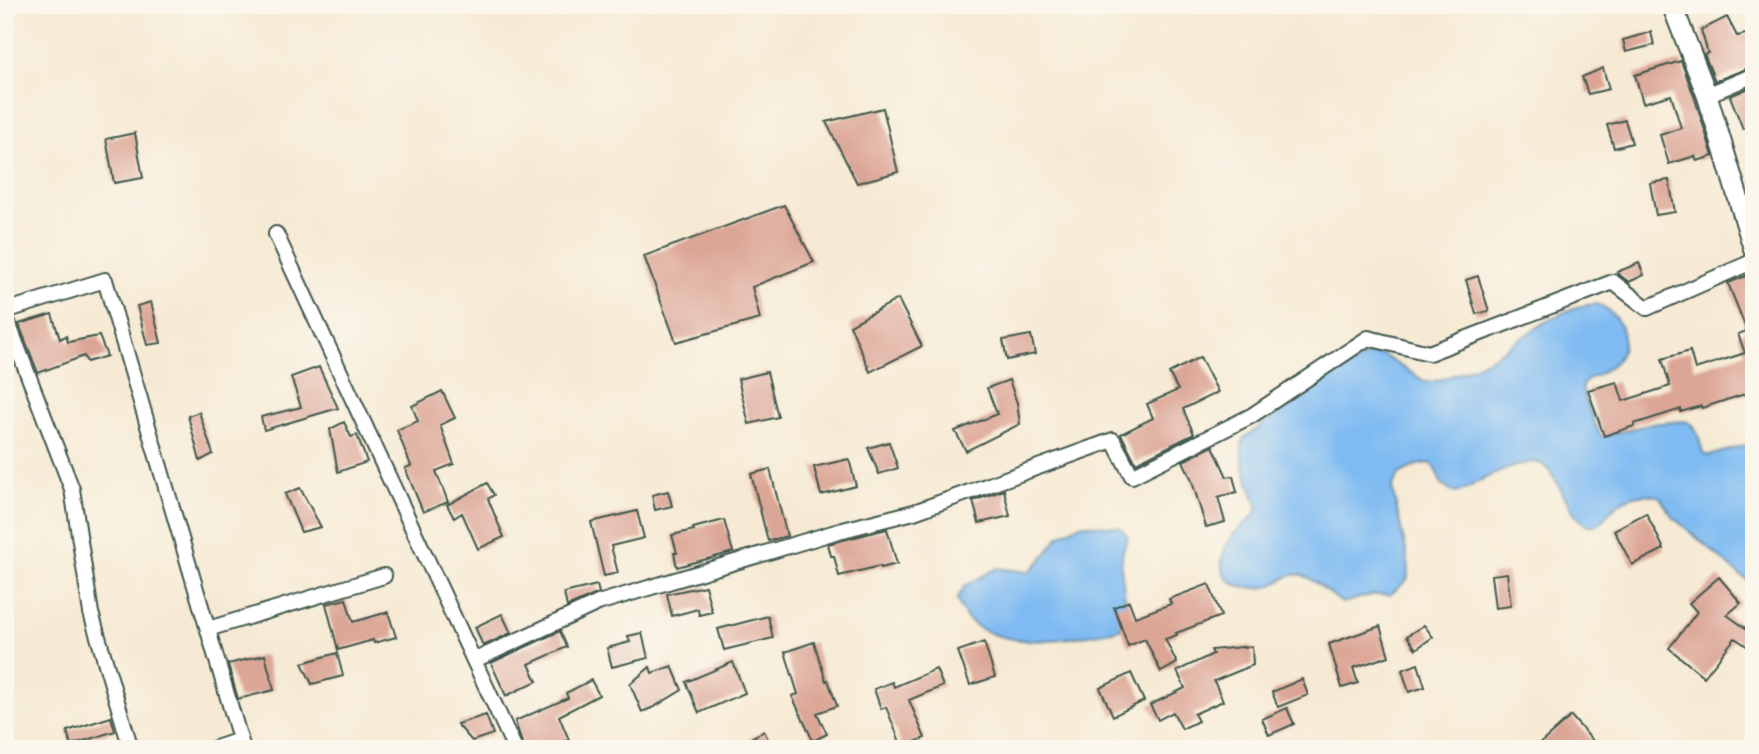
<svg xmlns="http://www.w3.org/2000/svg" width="1759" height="754" viewBox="0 0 1759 754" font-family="Mali,sans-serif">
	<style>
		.water { fill: #7fbbf2; stroke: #4f7c93; stroke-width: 2 }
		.building { fill: #dca696 }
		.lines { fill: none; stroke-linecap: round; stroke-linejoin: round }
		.street-casing { stroke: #3f574c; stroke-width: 18 }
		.secondary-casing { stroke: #3f574c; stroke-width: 23 }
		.street { stroke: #fff; stroke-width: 14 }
		.secondary { stroke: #fff; stroke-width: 19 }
	</style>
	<rect width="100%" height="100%" fill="#fbf7ec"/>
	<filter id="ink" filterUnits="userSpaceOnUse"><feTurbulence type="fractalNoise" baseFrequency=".0143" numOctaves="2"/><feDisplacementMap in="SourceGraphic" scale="14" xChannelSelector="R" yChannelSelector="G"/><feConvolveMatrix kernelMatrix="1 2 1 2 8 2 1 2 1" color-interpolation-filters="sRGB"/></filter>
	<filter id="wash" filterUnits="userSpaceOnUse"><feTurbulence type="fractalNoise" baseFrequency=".00686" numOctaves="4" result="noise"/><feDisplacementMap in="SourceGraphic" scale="28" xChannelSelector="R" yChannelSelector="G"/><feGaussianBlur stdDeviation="1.57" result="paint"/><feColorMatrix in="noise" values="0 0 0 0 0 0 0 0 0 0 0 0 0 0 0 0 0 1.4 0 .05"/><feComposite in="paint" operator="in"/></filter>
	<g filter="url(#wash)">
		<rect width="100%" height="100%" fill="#f6ead4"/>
		<path class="water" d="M1596,304C1607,307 1616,316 1620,326C1629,347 1619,363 1600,373C1593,377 1587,378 1582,386L1585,400L1600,435L1603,437L1649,424L1685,421C1698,424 1699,441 1703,453L1708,456L1754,443V584L1741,576L1673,517L1659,496C1635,491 1622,498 1607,515C1603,519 1600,525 1595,525C1568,529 1559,463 1535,462C1522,462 1485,477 1474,484C1467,489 1463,491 1455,493L1442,485L1434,466L1430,463L1417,465L1399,474L1392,488L1407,555L1408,577L1406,581L1390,595H1371L1342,603C1331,595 1313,578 1302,575C1291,572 1282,581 1272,585C1260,590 1236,589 1227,578C1223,573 1221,565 1222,558C1225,546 1231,536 1241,527C1248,520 1255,517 1258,507C1252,488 1235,456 1244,438L1332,375L1349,367L1366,356L1376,354L1383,355L1426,382H1432C1449,378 1479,365 1494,356C1526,337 1557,307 1596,304Z
			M1080,524L1120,527L1128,537L1123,550L1121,567L1126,607L1120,629C1077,638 1002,654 967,618C963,614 960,605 957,599L965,586L997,568L1029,572L1044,557L1058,537Z"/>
		<g id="blocks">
			<path class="building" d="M1727,17L1737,36L1754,32V66L1715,81L1704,54L1708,53L1701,30Z
				M1651,32L1654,45L1626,52L1623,40Z
				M1681,61L1695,99L1713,156L1697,161L1695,156L1669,164L1660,135L1681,128L1671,95L1643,103L1635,75Z
				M1603,68L1609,89L1588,94L1582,77Z
				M1754,86V125L1743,129L1730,96Z
				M883,108L898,172L857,183L826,122Z
				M1625,120L1632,143L1614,148L1607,125Z
				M135,133L143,178L114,183L106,139Z
				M1669,180L1675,212L1656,215L1650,183Z
				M784,205L814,262L752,287L760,319L676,342L644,256Z
				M1639,263L1644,275L1629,282L1618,274L1617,272Z
				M1754,273V391L1702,408L1701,406L1681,412V409L1634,424V426L1604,436L1588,390L1617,382L1623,401L1670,386L1662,359L1690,351L1695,369L1745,353L1738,334L1747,331L1728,283Z
				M1478,276L1489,311L1476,314L1466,280Z
				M898,299L922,346L870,372L850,325Z
				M151,302L161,343L147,345L137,306Z
				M52,314L60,339L66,336L68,342L99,336L107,356L87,362L84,356L38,373L19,324Z
				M1031,335L1035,354L1007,360L1003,340Z
				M1200,357L1218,392L1183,409L1194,434L1136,463L1121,434L1153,418L1147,404L1178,390L1169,373Z
				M319,367L338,408L264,430L261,417L301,407L291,377Z
				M767,372L778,417L749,424L738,379Z
				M1009,380L1017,403L1020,424L966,451L955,431L997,414L987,388Z
				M442,391L455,418L440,425L454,464L436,471L448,502L423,512L405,468L411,466L397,430L418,421L412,406Z
				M199,412L213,454L200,461L188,416Z
				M344,422L351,437L357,435L367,462L338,472L330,429Z
				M889,442L898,468L879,474L868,448Z
				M1213,446L1227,477L1233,476L1237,492L1218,497L1225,522L1206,527L1191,478L1183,461Z
				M849,459L856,486L821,495L814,467Z
				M770,469L787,536L768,541L751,474Z
				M487,483L494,495L488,499L504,537L478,549L462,513L454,518L447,505Z
				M300,488L321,527L301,532L285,494Z
				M1004,490L1010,516L979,523L973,501Z
				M668,491L672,506L655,510L652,495Z
				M637,511L644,538L611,546L618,573L604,576L591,522Z
				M1646,513L1664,549L1632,565L1614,530Z
				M724,520L733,552L677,567L674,553H677L672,535L694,530L693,528Z
				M887,529L897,564L881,568L880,566L839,576L834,556H831L828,544Z
				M1507,573L1511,606L1495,608L1491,575Z
				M1719,577L1741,603L1727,615L1754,634V651L1735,638L1704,677L1669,648L1697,612L1689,603Z
				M1209,584L1221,616L1176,633L1177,635L1165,639L1177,663L1161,672L1145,639L1128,646L1114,607L1129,601L1135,617L1171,604L1169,599Z
				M597,585L599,593L567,607L564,593Z
				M705,586L712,612L699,615L698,609L672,616L667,594Z
				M346,599L353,622L388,612L396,637L374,643L373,640L338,650L326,604Z
				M502,614L511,633L483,646L475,627Z
				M768,616L773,638L724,650L718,629Z
				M1424,625L1433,637L1416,649L1407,636Z
				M1380,626L1389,656L1353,668L1358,683L1342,688L1329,644Z
				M560,631L567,647L529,664L537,681L506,696L491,663Z
				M642,633L648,658L612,667L607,648L630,642L628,636Z
				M814,642L826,681L828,680L837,706L817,713L827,734L813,741L792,696L798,694L785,652Z
				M984,642L995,677L970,685L958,651Z
				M1252,646L1253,665L1214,681L1223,701L1194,714L1198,721L1182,729L1173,712L1158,720L1150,705L1185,688L1177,671L1213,654L1211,650Z
				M337,653L343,676L312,684L302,663Z
				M265,655L274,690L238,699L228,664Z
				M733,662L745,693L699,713L686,682Z
				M1418,664L1425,687L1409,692L1402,670Z
				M672,666L682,690L654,707L642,712L630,684L650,667L652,673Z
				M936,669L943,686L909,700L925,738L902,747L886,707L881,709L874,689L892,682L894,687Z
				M1131,673L1144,701L1113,716L1100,688Z
				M1302,679L1308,695L1278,707L1272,692Z
				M591,680L599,695L559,716L569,740L564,742L568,749H524L515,721L568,698L566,693Z
				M1287,708L1294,724L1269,735L1262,719Z
				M486,715L493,734L472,741L457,724Z
				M1571,716L1600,749H1534Z
				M111,717L115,731L71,745L67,731Z
				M764,731L773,749H730Z"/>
		</g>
	</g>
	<g filter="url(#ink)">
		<use href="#blocks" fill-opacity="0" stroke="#3f574c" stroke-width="2"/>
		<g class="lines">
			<defs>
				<path id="street" d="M1707,95L1754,75
					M276,234L515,749
					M5,311L105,280L243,749
					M5,315L72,489L91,613L131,749
					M208,629L384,576
					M475,660L598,603L839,531L914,512L1113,440L1132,476L1251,416L1368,338L1429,353L1613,282L1647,308L1754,261
					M213,749L240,740"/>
				<path id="secondary" d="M1672,5L1707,95L1754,250"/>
			</defs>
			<use href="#street" class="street-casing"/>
			<use href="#secondary" class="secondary-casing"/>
			<use href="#street" class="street"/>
			<use href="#secondary" class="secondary"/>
		</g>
	</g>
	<rect width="1759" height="754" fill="none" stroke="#fbf7ec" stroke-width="28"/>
</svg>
